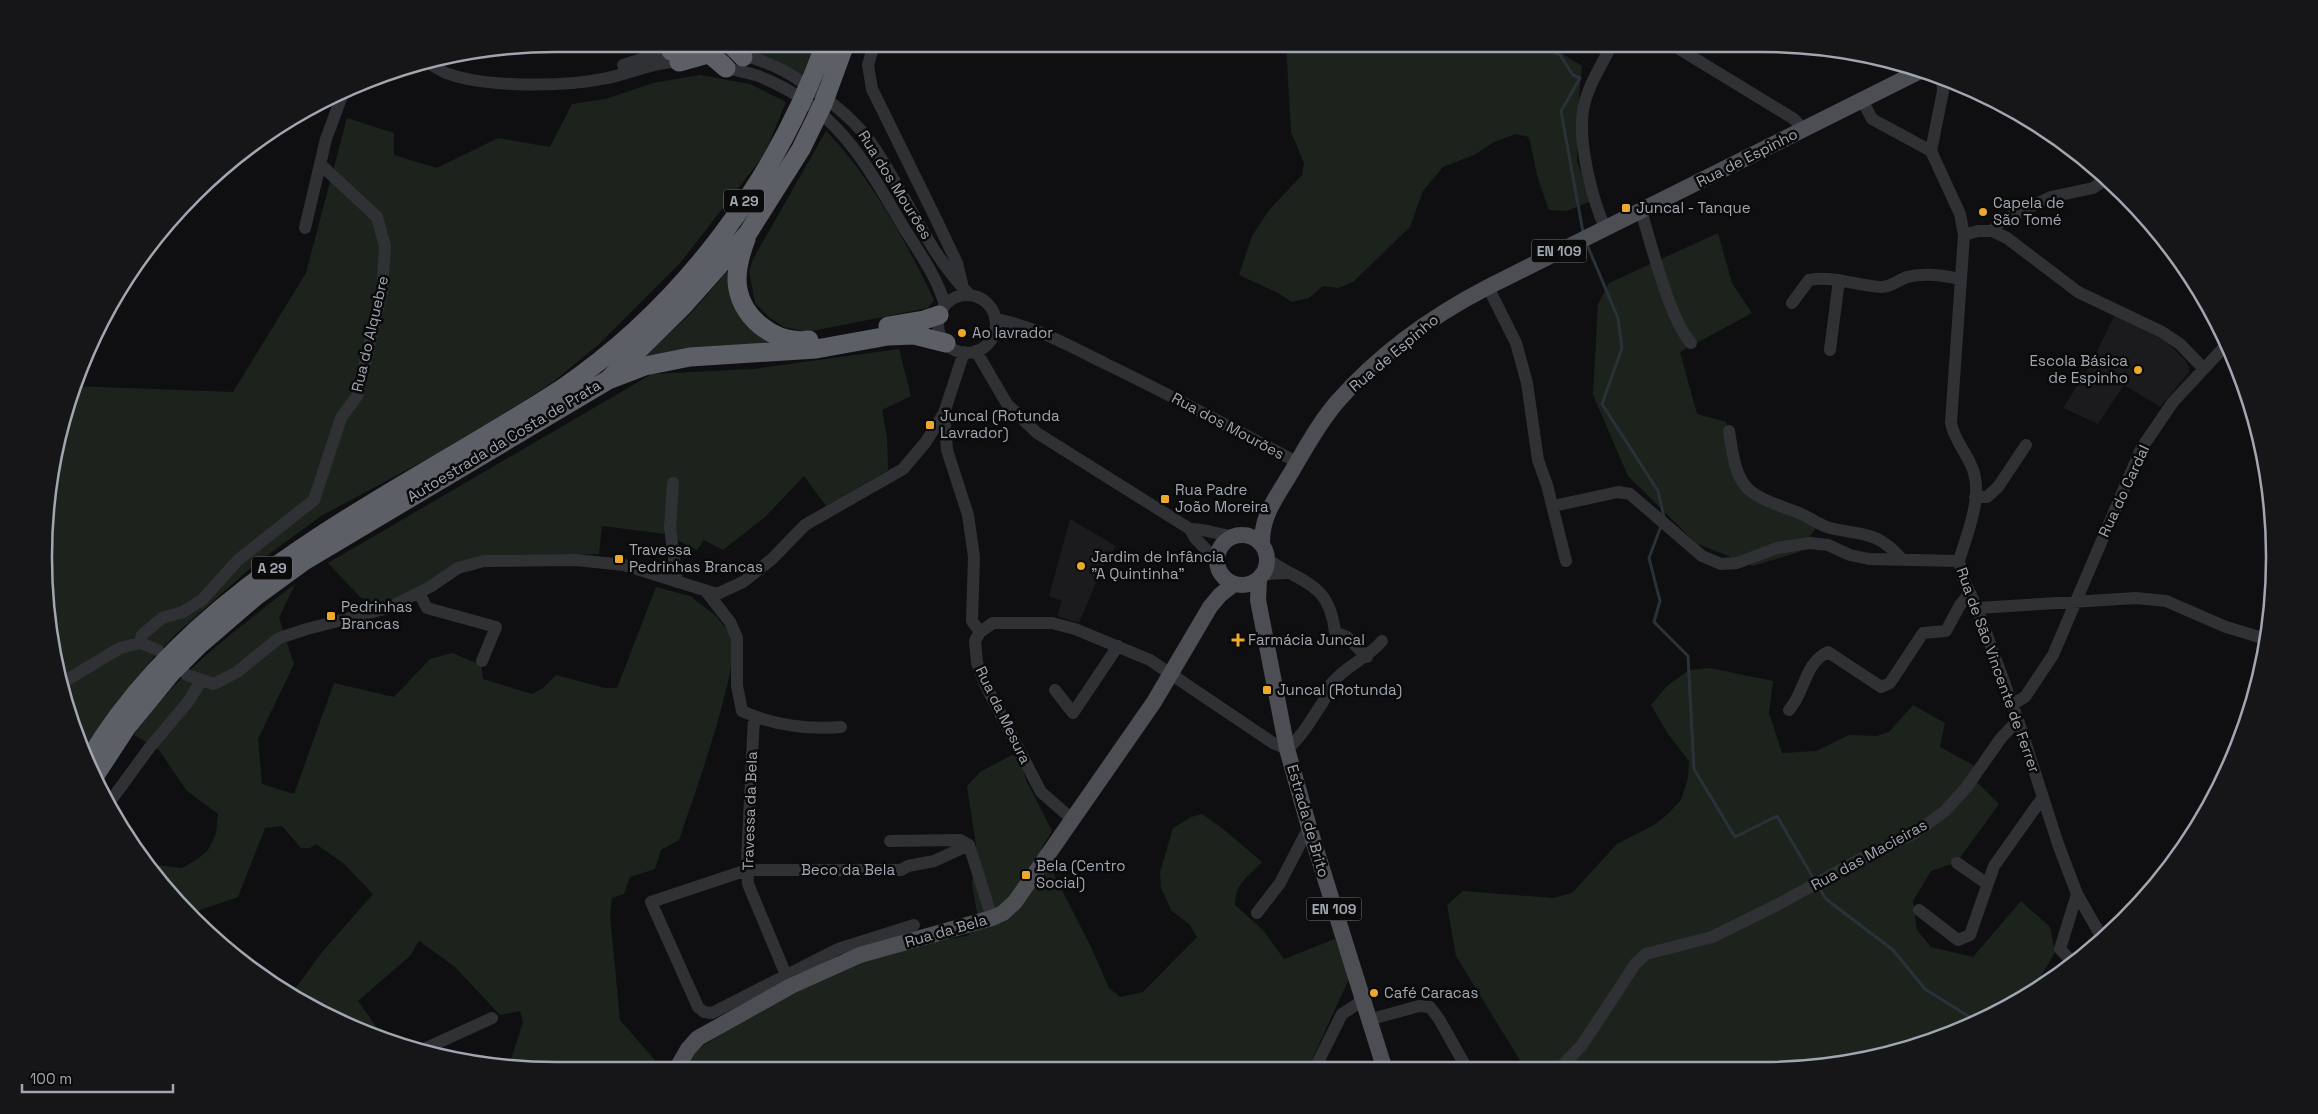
<svg xmlns="http://www.w3.org/2000/svg" width="2318" height="1114" viewBox="0 0 2318 1114" font-family="'Space Grotesk',sans-serif">
	<style>
		.built { fill: #1b1b1d }
		.green { fill: #1c231d }
		.lines { fill: none; stroke-linecap: round; stroke-linejoin: round }
		.stream { stroke: #293238; stroke-width: 3 }
		.minor { stroke: #303135; stroke-width: 12 }
		.major { stroke: #4c4e54; stroke-width: 16 }
		.highway { stroke: #5d5f66; stroke-width: 19 }
		.poi-dot { fill: #eca92c; stroke: #0a0a0b; stroke-width: 2 }
		.labels { text-anchor: middle; stroke-width: 5; stroke-linejoin: round; paint-order: stroke }
		.shield { fill: #0a0a0b; stroke: #74777f; stroke-width: 1 }
		.shield-label { font-size: 14px; font-weight: bold; fill: #a1a6b1 }
		.street-label { font-size: 15px; fill: #a1a6b1; stroke: #0a0a0b }
		.poi-label { font-size: 15px; fill: #a1a6b1; stroke: #0a0a0b; text-anchor: start }
		.rim { fill: none; stroke: #a1a6b1; stroke-width: 2.5 }
	</style>
	<rect width="100%" height="100%" fill="#0f0f11"/>
	<path class="built" d="M2114,316L2166,341L2186,361L2189,368V372L2160,407L2124,385L2098,424L2063,408L2090,366Z
		M1070,519L1116,546L1101,571L1079,623L1057,616L1062,601L1049,596Z"/>
	<path class="green" d="M742,44H814L803,75L748,50Z
		M1286,44H1540L1550,46L1582,66L1577,117V161L1591,201L1567,211L1549,210L1538,179L1529,137L1516,134L1494,142L1474,155L1443,167L1423,191L1410,227L1353,282L1338,288L1323,286L1309,298L1292,302L1278,293L1239,275L1252,236L1269,210L1302,175L1304,163L1291,132Z
		M700,75L750,84L786,102L764,155L681,262L599,344L553,382L470,436L321,516L253,566L178,632L153,658L94,733L84,750L61,690L48,624L45,524L54,457L75,386L233,392L306,273L347,118L394,133V155L437,168L498,138L550,147L572,104L606,99L653,83Z
		M826,131C869,174 908,245 934,300L928,308L807,332L784,327L769,317L755,303L749,271L753,259Z
		M1718,233L1732,283L1752,313L1680,352L1697,414L1726,422C1728,436 1728,451 1732,465C1740,497 1795,509 1823,518L1799,552L1753,566L1696,543L1628,476L1593,395L1598,304L1609,283Z
		M732,266L773,343L648,361L645,356L692,312Z
		M899,349L911,396L882,410L887,437L888,470L826,506L804,476L765,517L723,550L704,540L697,550L665,534L602,526L599,554L486,555L386,608L360,597L328,563L652,374L753,369Z
		M295,584L279,618L294,664L258,739L262,784L294,794L334,683L394,697L430,659L452,653L481,665L483,679L532,694L543,688L556,675L605,688H617L656,587L690,596L716,616L736,641C725,710 701,775 679,840L661,850L655,869L630,877L624,894L612,898L610,915L620,1020L660,1066L669,1070H557L509,1066L523,1022L520,1011L500,1015L455,967L419,941L410,956L358,1001L385,1039L360,1031L291,994L323,951L373,894L343,863L316,844L310,848H301L282,826L265,828L238,897L191,913L150,869L147,864L182,868L199,858L208,850L216,834L218,814L186,790L159,750L134,735C175,674 237,629 295,584Z
		M1710,668L1773,681L1769,713L1782,753L1816,751L1849,735L1877,736L1889,732L1913,705L1945,723L1940,747L1973,765L1976,781L1999,804L1957,862L1931,871L1913,901L1917,930L1931,947L1973,957L2021,901L2050,927L2055,952L2035,987L1958,1031L1828,1066L1524,1067L1456,956L1447,905L1463,891L1553,898L1572,893L1617,844L1654,825L1668,814L1681,800L1688,778L1689,761L1668,734L1651,705L1667,686L1689,670Z
		M1012,755L1019,756L1026,780L1052,831L1041,849L1091,947L1109,988L1120,997L1143,992L1197,937L1190,925L1171,910L1161,888L1160,872L1173,828L1191,817L1202,814L1222,828L1262,862C1247,878 1236,882 1235,905L1263,930L1284,959L1335,939L1349,979L1308,1068L686,1070L691,1053L787,993L900,947L967,936L979,924L972,884L976,845L967,786L980,772Z"/>
	<g class="lines">
		<path class="stream" d="M1514,44L1515,49H1519L1530,44
			M1535,44L1560,55L1573,75L1580,78L1561,111L1583,232
			M1588,247L1618,318L1622,348L1602,404L1658,491L1664,517
			M1661,526L1649,558L1660,601L1654,622L1688,656L1694,769L1735,837L1777,816L1812,876
			M1821,891L1826,899L1893,950L1925,989L1976,1021"/>
		<path class="minor" d="M874,44L868,65L872,89L935,217L957,263L962,284
			M1671,44L1794,119L1803,129
			M706,50C739,50 776,64 802,82C821,95 840,108 856,125C870,139 881,158 891,175C915,215 936,262 970,295
			M426,62C433,65 439,70 446,73C486,88 566,87 607,78C634,73 657,60 685,62
			M623,65L648,57L678,51
			M720,67C733,70 748,72 761,77C836,107 866,163 904,228C919,252 937,277 945,305
			M1942,78L1943,91L1931,151L1960,214L1964,235L1951,423C1954,439 1965,451 1971,465C1985,494 1967,533 1959,561L1963,578L1977,608L2018,720L2058,844L2077,894L2101,936
			M1862,100L1872,119L1931,151
			M1641,211C1652,246 1669,318 1691,343
			M305,228L326,139L343,93
			M1605,228C1592,198 1578,144 1583,111C1586,88 1602,65 1612,44
			M1992,231L2001,221L2051,197L2093,188L2106,179
			M1964,235L1978,231H1992L2007,238L2078,292L2162,332L2180,344L2204,369
			M1488,287L1516,343L1527,383L1538,460L1547,485L1566,561
			M938 324a29 29 0 1 1 58 0a29 29 0 1 1-58 0Z
			M1792,303L1809,280C1834,275 1857,286 1882,287C1892,287 1898,280 1907,277C1925,272 1943,276 1961,279
			M995,319C1034,326 1068,345 1104,363C1169,394 1233,429 1297,462
			M1830,350L1839,280
			M976,351L1007,404L1037,433L1190,529L1195,538L1217,561
			M944,413L947,450L968,515L974,557L972,621L980,632
			M1729,431C1738,492 1743,492 1799,513C1809,517 1819,525 1830,528C1864,536 1875,530 1901,558
			M673,483L670,527L677,582
			M1975,497H1987L1998,487L2026,445
			M1553,506L1618,492L1630,494L1702,556L1721,564L1737,563L1777,548L1810,543L1828,545L1850,555L1869,559L1959,561
			M1190,529C1204,528 1218,535 1232,536
			M1267,559C1302,584 1329,581 1335,632L1347,637L1367,657
			M1263,574L1288,573
			M706,591L730,622L737,638V686L742,711C772,725 809,730 841,727
			M419,593L427,608L496,627L482,661
			M1977,608L2136,598L2166,601L2226,627L2266,639
			M140,643L142,635L162,618L183,612L202,600L238,560L314,500L341,418L357,396L382,292L385,246L377,217L320,164
			M187,675L214,684L237,672L279,638L307,629L388,608L430,587L458,568L484,561L576,560L624,565L717,594L743,582L772,559L805,525L903,469L925,443L944,413L964,352
			M60,684L120,648L140,643L158,650
			M1055,690L1073,713L1118,646
			M2011,705L2025,697L2053,655L2141,449L2173,402L2227,344
			M1789,710C1805,693 1804,663 1828,652L1881,687L1890,683L1923,633L1946,631L1960,605L1969,594
			M754,717L747,860L748,884L789,982
			M109,803L150,747L188,702L201,681
			M1073,820L1041,792L986,686L977,663L975,641L980,632L993,623H1052L1075,629L1150,660L1273,743L1287,749C1302,737 1312,718 1323,702C1326,696 1328,690 1331,684C1345,666 1367,659 1382,641
			M890,841L960,840L969,845
			M969,845L992,918
			M1957,863L1986,883
			M1919,910L1958,940L1970,935L1994,866L2043,797
			M1257,913L1280,883L1309,827
			M914,925L838,949L712,1013L704,1012L698,1007L651,902L747,870H901L908,866L934,861L969,845
			M2074,964L2060,949L2077,894
			M1368,1020L1419,1006L1430,1007L1439,1019L1466,1067
			M422,1050L492,1018
			M1561,1067L1582,1045L1636,963L1646,954L1712,937L1777,905L1857,861L1915,833L1945,811L1966,788L2001,738L2018,720
			M1315,1068L1342,1014L1362,1001"/>
		<path class="major" d="M1217 560a25 25 0 1 1 50 0a25 25 0 1 1-50 0Z
			M1262,545C1261,517 1275,499 1289,476C1304,451 1318,424 1337,402C1379,354 1432,316 1488,287L1920,71
			M1259,579L1258,600L1287,749L1309,827L1384,1067
			M676,1070L688,1049L698,1038L791,986L860,955L992,918L1003,913L1015,902L1154,702L1210,607L1220,595L1234,584"/>
		<path class="highway" d="M707,44L712,56L726,68
			M731,44L743,57
			M671,51L682,44
			M679,62L704,55L714,44
			M746,239C741,252 737,266 737,280C738,316 774,345 809,340
			M888,326L924,320L939,315
			M611,379L645,366L690,357L816,349L888,336L914,335L946,343
			M88,761C195,581 391,499 560,390C681,308 776,182 825,44
			M94,777L126,728L171,673L199,645L256,596L304,561L608,380L684,305L748,233L801,149L823,104L845,44"/>
	</g>
	<g class="poi-dot">
		<rect x="1621" y="203" width="10" height="10" rx="2.5"/>
		<circle cx="1983" cy="212" r="5"/>
		<circle cx="962" cy="333" r="5"/>
		<circle cx="2138" cy="370" r="5"/>
		<rect x="925" y="420" width="10" height="10" rx="2.5"/>
		<rect x="1160" y="494" width="10" height="10" rx="2.5"/>
		<rect x="614" y="554" width="10" height="10" rx="2.5"/>
		<circle cx="1081" cy="566" r="5"/>
		<rect x="326" y="611" width="10" height="10" rx="2.5"/>
		<path d="M1235.5 632.5h5v5h5v5h-5v5h-5v-5h-5v-5h5z"/>
		<rect x="1262" y="685" width="10" height="10" rx="2.5"/>
		<rect x="1021" y="870" width="10" height="10" rx="2.5"/>
		<circle cx="1374" cy="993" r="5"/>
	</g>
	<g class="labels">
		<g class="shield">
			<rect x="724" y="189.5" width="40" height="23" rx="4"/>
			<rect x="1531.5" y="239.5" width="55" height="23" rx="4"/>
			<rect x="252" y="556.5" width="40" height="23" rx="4"/>
			<rect x="1306.5" y="897.5" width="55" height="23" rx="4"/>
		</g>
		<g class="shield-label">
			<text x="744" y="206">A 29</text>
			<text x="1559" y="256">EN 109</text>
			<text x="272" y="573">A 29</text>
			<text x="1334" y="914">EN 109</text>
		</g>
		<g class="street-label">
			<text transform="translate(1747 158) rotate(-27)" y="5">Rua de Espinho</text>
			<text transform="translate(895 185) rotate(58)" y="5">Rua dos Mourões</text>
			<text transform="translate(370 334) rotate(-77)" y="5">Rua do Alquebre</text>
			<text transform="translate(1394 353) rotate(-40)" y="5">Rua de Espinho</text>
			<text transform="translate(1228 426) rotate(28)" y="5">Rua dos Mourões</text>
			<text transform="translate(504 441) rotate(-31)" y="5">Autoestrada da Costa de Prata</text>
			<text transform="translate(2124 491) rotate(-65)" y="5">Rua do Cardal</text>
			<text transform="translate(1998 670) rotate(70)" y="5">Rua de São Vincente de Ferrer</text>
			<text transform="translate(1003 715) rotate(64)" y="5">Rua da Mesura</text>
			<text transform="translate(750 811) rotate(-88)" y="5">Travessa da Bela</text>
			<text transform="translate(1308 821) rotate(74)" y="5">Estrada de Brito</text>
			<text transform="translate(1869 855) rotate(-29)" y="5">Rua das Macieiras</text>
			<text x="848" y="875">Beco da Bela</text>
			<text transform="translate(946 931) rotate(-16)" y="5">Rua da Bela</text>
		</g>
		<g class="poi-label">
			<text x="1993" y="208">Capela de<tspan x="1993" dy="17">São Tomé</tspan></text>
			<text x="1636" y="213">Juncal - Tanque</text>
			<text x="972" y="338">Ao lavrador</text>
			<text x="2128" y="366" text-anchor="end">Escola Básica<tspan x="2128" dy="17">de Espinho</tspan></text>
			<text x="940" y="421">Juncal (Rotunda<tspan x="940" dy="17">Lavrador)</tspan></text>
			<text x="1175" y="495">Rua Padre<tspan x="1175" dy="17">João Moreira</tspan></text>
			<text x="629" y="555">Travessa<tspan x="629" dy="17">Pedrinhas Brancas</tspan></text>
			<text x="1091" y="562">Jardim de Infância<tspan x="1091" dy="17">"A Quintinha"</tspan></text>
			<text x="341" y="612">Pedrinhas<tspan x="341" dy="17">Brancas</tspan></text>
			<text x="1248" y="645">Farmácia Juncal</text>
			<text x="1277" y="695">Juncal (Rotunda)</text>
			<text x="1036" y="871">Bela (Centro<tspan x="1036" dy="17">Social)</tspan></text>
			<text x="1384" y="998">Café Caracas</text>
		</g>
	</g>
	<path d="M0 0H2318V1114H0ZM556 52H1762A504 504 0 0 1 2266 556V558A504 504 0 0 1 1762 1062H556A504 504 0 0 1 52 558V556A504 504 0 0 1 556 52Z" fill="#161618" fill-rule="evenodd"/>
	<path class="rim" d="M556 52H1762A504 504 0 0 1 2266 556V558A504 504 0 0 1 1762 1062H556A504 504 0 0 1 52 558V556A504 504 0 0 1 556 52Z"/>
	<path d="M22 1084v8h151v-8" fill="none" stroke="#a1a6b1" stroke-width="2.5"/>
	<text x="30" y="1084" font-size="15" fill="#a1a6b1" stroke="#0a0a0b" stroke-width="4" paint-order="stroke">100 m</text>
</svg>
